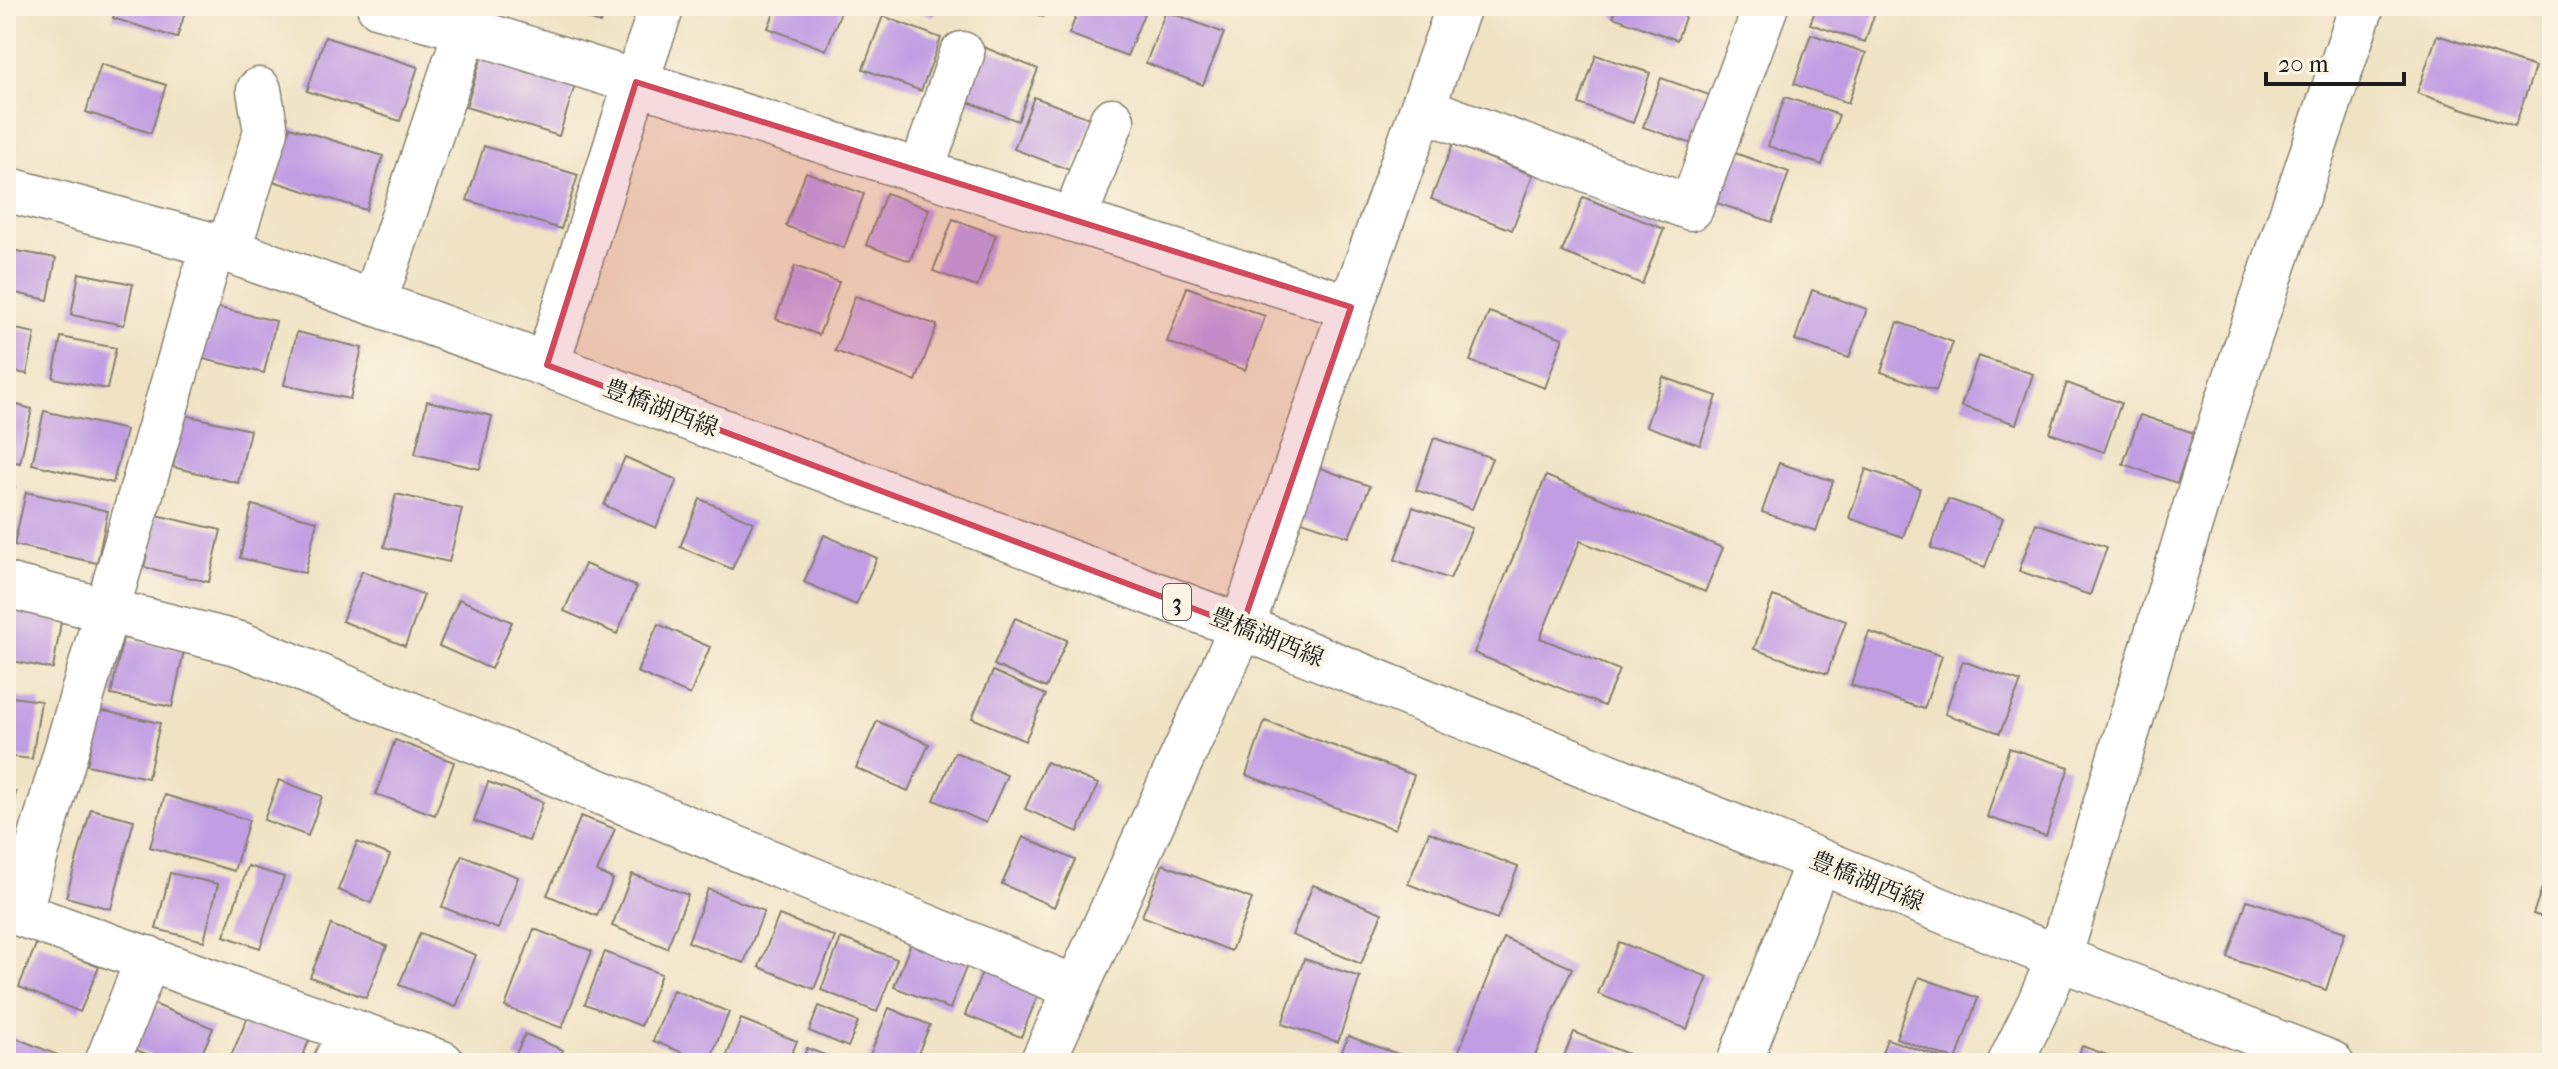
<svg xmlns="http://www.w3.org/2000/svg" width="2558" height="1069" viewBox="0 0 2558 1069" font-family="'IM FELL French Canon','Noto Serif JP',serif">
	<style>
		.building { fill: #c19de3 }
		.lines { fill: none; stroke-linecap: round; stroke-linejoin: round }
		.minor-casing { stroke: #868070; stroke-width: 47 }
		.major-casing { stroke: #868070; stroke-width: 47 }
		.minor { stroke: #fff; stroke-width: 44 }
		.major { stroke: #fff; stroke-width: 44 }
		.marked { fill: #d1495b; fill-opacity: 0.2; stroke: #d1495b; stroke-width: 6; stroke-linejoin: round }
		.labels { text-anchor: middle; stroke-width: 8; stroke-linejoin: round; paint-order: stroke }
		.shield { fill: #fcf5e5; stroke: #5f5d58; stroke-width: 2 }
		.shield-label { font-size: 22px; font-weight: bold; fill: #1c1c1c }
		.street-label { font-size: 24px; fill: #1c1c1c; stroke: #fcf5e5 }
	</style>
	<rect width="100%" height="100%" fill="#fcf5e5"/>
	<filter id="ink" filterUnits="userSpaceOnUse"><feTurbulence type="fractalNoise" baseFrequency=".0125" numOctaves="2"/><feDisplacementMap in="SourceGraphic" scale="16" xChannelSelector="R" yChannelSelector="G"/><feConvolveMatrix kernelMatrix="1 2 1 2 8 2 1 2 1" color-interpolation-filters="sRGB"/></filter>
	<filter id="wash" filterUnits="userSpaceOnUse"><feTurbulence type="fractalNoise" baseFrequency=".006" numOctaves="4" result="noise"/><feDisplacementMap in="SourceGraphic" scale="32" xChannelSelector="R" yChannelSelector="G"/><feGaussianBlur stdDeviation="1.8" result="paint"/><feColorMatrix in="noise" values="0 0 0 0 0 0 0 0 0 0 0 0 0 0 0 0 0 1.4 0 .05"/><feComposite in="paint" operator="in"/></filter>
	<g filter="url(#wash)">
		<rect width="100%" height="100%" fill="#f0e3c4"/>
		<g id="blocks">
			<path class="building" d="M117,6H187L177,38L113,18Z
				M550,6H606L600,23Z
				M777,6H843L826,50L768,28Z
				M908,6H938L934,17Z
				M1016,6H1047L1043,17Z
				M1080,6H1147L1127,56L1069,34Z
				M1617,6H1689L1677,40L1613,17Z
				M1817,6H1877L1865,42L1810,24Z
				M1166,11L1224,33L1203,85L1146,63Z
				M883,16L941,38L921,91L863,69Z
				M1811,34L1866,53L1848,103L1794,84Z
				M2437,35L2535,67L2515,126L2417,93Z
				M325,37L418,67L400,121L307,91Z
				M981,46L1038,69L1018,121L960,99Z
				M483,53L576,82L559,136L466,107Z
				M1596,55L1650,73L1633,123L1579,104Z
				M101,64L166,85L151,133L86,112Z
				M1661,78L1715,97L1698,146L1643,127Z
				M1034,97L1092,119L1072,171L1014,149Z
				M1785,97L1839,115L1822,165L1768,146Z
				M290,127L383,156L366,210L273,181Z
				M1453,144L1533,175L1512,230L1431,199Z
				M484,146L578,175L561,229L467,200Z
				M1735,153L1789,172L1772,222L1717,203Z
				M806,172L864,194L844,248L786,226Z
				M886,193L929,209L910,261L866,245Z
				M1583,197L1664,229L1642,284L1562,252Z
				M953,219L996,235L977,287L933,271Z
				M6,249L56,258L48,300L6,291Z
				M795,266L839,282L819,335L776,319Z
				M79,273L133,284L124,325L71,315Z
				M1187,287L1265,316L1245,370L1167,342Z
				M1812,290L1867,309L1849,358L1795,340Z
				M855,296L937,325L916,381L835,351Z
				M211,306L276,321L264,373L199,358Z
				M1489,312L1563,338L1545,388L1470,361Z
				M1898,322L1953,342L1936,391L1881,372Z
				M6,327L35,333L27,374L6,370Z
				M297,332L362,348L350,399L284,385Z
				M61,337L116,348L107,389L53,378Z
				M1978,356L2033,374L2016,424L1961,406Z
				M1663,377L1717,396L1700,445L1646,426Z
				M2067,383L2121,403L2104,452L2050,433Z
				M427,401L492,416L480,469L415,454Z
				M6,402L32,409L20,463L6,460Z
				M44,411L126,430L113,483L32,464Z
				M185,415L250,430L238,483L173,467Z
				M2140,415L2194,433L2177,483L2123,464Z
				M1434,438L1492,458L1472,509L1416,490Z
				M625,457L677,480L656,528L604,505Z
				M1779,463L1833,481L1816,531L1762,512Z
				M1312,465L1370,486L1349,537L1293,518Z
				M1866,469L1920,488L1903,537L1849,518Z
				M1546,476L1723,548L1705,592L1580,541L1540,638L1619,670L1604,706L1474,653Z
				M6,485L15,486L7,526L6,525Z
				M26,492L108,511L97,563L14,545Z
				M396,494L462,509L449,562L384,547Z
				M700,499L753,522L732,569L680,547Z
				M1948,499L2003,518L1985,567L1931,548Z
				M252,505L317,521L305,573L240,558Z
				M1413,507L1472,528L1450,579L1395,560Z
				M156,515L221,530L209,582L144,567Z
				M2036,523L2107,547L2090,595L2019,571Z
				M824,535L877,558L856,605L804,582Z
				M585,564L637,587L617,634L564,611Z
				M362,571L424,595L405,646L342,621Z
				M1773,596L1846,621L1827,674L1754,649Z
				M459,599L512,622L491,669L439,646Z
				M17,602L63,610L53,669L7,660Z
				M1015,618L1067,640L1046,688L994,665Z
				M658,624L710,647L690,695L637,672Z
				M1869,632L1942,656L1924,709L1851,685Z
				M123,638L184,651L172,707L111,695Z
				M1963,661L2021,682L2000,733L1945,714Z
				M993,671L1046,695L1025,741L972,718Z
				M6,696L41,701L32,759L6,756Z
				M99,710L160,723L148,778L87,765Z
				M877,721L929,744L908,791L856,768Z
				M1265,721L1414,775L1395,829L1246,775Z
				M395,740L454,762L435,815L376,794Z
				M2009,748L2069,767L2046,836L1987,817Z
				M955,752L1007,775L986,823L934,800Z
				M1046,762L1098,784L1078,832L1025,809Z
				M279,780L322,796L308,836L264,820Z
				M488,782L543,802L529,841L474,821Z
				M6,790L16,792L7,833H6Z
				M165,795L249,820L234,871L150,847Z
				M91,809L134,820L111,909L66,897Z
				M581,816L615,829L597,872L613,879L597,916L547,895Z
				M1429,832L1518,867L1497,919L1408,884Z
				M1023,837L1075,860L1054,907L1002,884Z
				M357,842L390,855L371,903L338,890Z
				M462,855L518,877L498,929L442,907Z
				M2552,859V920L2533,914Z
				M1163,864L1252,899L1231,951L1142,916Z
				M248,866L284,877L260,948L224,936Z
				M170,873L218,884L204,941L156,929Z
				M632,874L688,895L667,948L612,926Z
				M1313,885L1382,913L1361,964L1292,935Z
				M708,889L764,911L744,963L688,942Z
				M2247,900L2345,932L2326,990L2228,958Z
				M779,915L835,937L814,989L759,967Z
				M331,925L387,946L366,998L310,977Z
				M534,929L592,951L562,1028L505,1007Z
				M420,933L476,955L456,1007L399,985Z
				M914,935L970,957L950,1009L894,987Z
				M841,938L897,959L877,1012L821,990Z
				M1504,938L1572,968L1532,1063H1492L1458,1053Z
				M37,942L99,967L80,1012L19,987Z
				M1619,942L1708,977L1687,1029L1598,994Z
				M605,952L661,974L641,1026L585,1004Z
				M1304,959L1360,977L1338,1042L1282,1024Z
				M986,963L1042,985L1021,1037L965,1015Z
				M1919,977L1978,998L1956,1060L1896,1038Z
				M673,990L729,1012L709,1063L653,1041Z
				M151,1003L213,1028L198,1063H168L132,1048Z
				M819,1006L858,1022L848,1047L809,1031Z
				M889,1008L930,1025L914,1063H876L868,1060Z
				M250,1012L311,1036L300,1063H249L231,1056Z
				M741,1019L797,1041L788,1063H724Z
				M1574,1032L1650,1063H1561Z
				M6,1034L65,1058L63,1063H6Z
				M525,1034L563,1050L557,1063H526L514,1058Z
				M1348,1036L1423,1063H1337Z
				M1887,1039L1948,1060L1946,1063H1878Z
				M2082,1046L2129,1063H2076Z
				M807,1048L844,1063H801Z"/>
		</g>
	</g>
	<g filter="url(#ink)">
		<use href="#blocks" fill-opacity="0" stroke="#868070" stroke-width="2"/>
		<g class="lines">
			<defs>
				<path id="minor" d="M379,6L466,29L1351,307
					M1423,109L1691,208L1766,6
					M921,172L962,54
					M1074,220L1112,120
					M228,251L266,131L259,90
					M374,303L474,6
					M547,365L636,82L662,6
					M6,585L240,644L1076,988
					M6,909L442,1063
					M19,913L213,245
					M107,1063L148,958
					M335,1063L352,1031
					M1042,1063L1242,627L1351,307L1459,6
					M1739,1063L1818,861
					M2010,1063L2039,1004L2059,958L2223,415L2362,6"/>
				<path id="major" d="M6,189L213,245L547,365L1242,627L2059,958L2331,1063"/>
			</defs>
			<use href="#minor" class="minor-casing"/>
			<use href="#major" class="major-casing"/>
			<use href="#minor" class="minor"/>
			<use href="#major" class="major"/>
		</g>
	</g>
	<path class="marked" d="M636,82L1351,307L1242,627L547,365Z"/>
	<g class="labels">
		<rect class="shield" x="1163" y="584" width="28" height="36" rx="6"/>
		<g class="shield-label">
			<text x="1177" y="610">3</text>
		</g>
		<g class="street-label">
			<text transform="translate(661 408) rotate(21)" y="8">豊橋湖西線</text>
			<text transform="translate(1267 637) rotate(22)" y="8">豊橋湖西線</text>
			<text transform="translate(1867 881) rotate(22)" y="8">豊橋湖西線</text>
		</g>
	</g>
	<rect width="2558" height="1069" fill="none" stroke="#fcf5e5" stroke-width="32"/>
	<path d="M2266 72v12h138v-12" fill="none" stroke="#1c1c1c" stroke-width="4"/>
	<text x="2278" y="72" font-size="24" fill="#1c1c1c" stroke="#fcf5e5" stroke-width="6" paint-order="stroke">20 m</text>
</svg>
